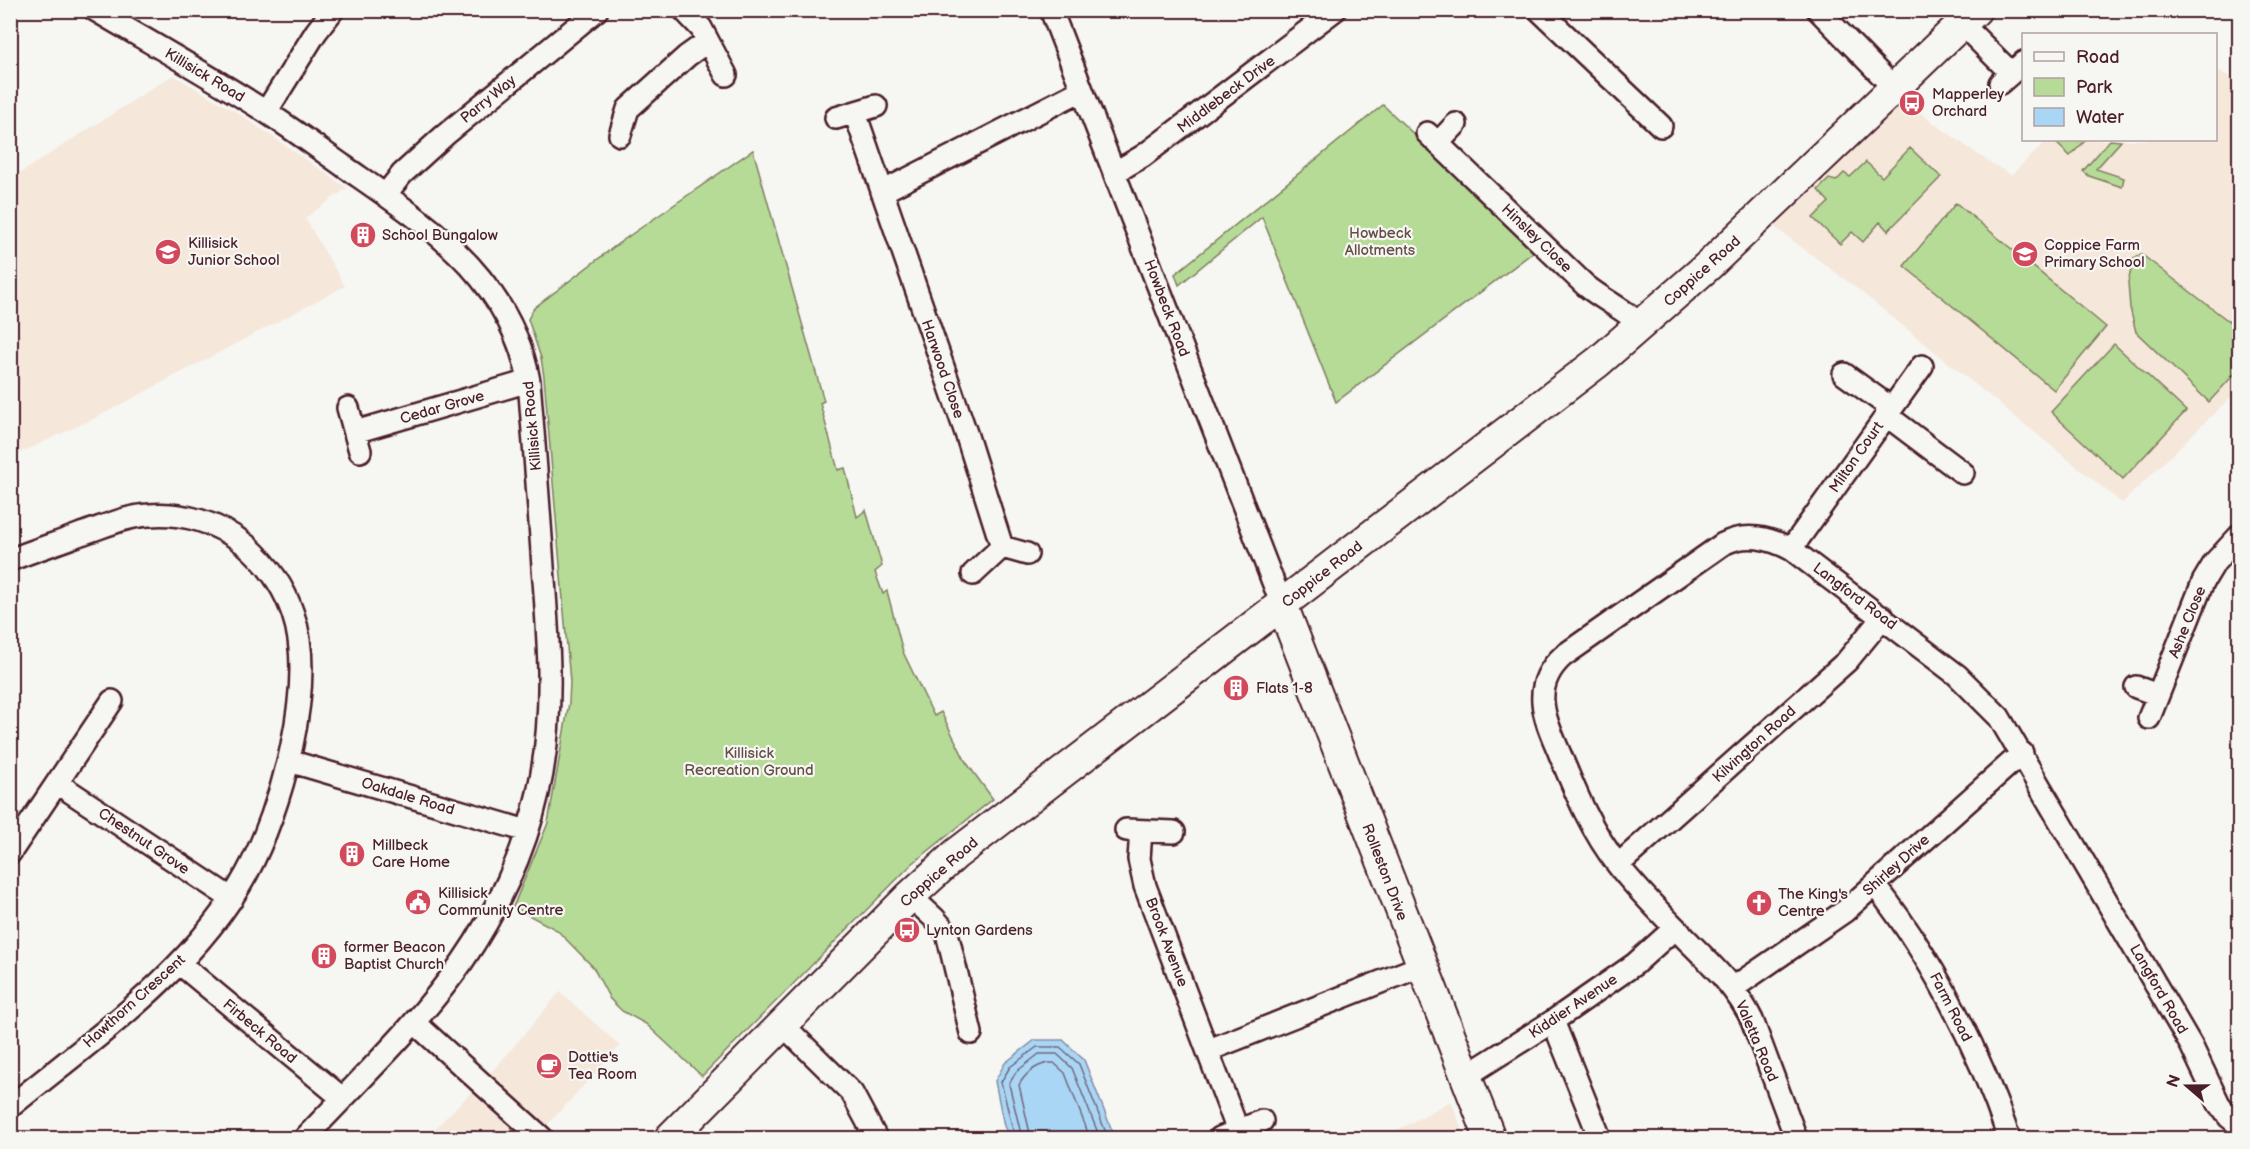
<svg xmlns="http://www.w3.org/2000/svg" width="2250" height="1149" viewBox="0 0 2250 1149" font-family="'Balsamiq Sans',sans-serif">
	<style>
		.built { fill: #f5e7da }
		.green { fill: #b5db97; stroke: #807d61; stroke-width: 1.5 }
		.water { fill: #aad6f6; stroke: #848da5; stroke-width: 1.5 }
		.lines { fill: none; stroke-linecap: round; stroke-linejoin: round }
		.shore { stroke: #70687c; stroke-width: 1.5 }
		.street-casing { stroke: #4a1f2b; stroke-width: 26 }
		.secondary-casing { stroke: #4a1f2b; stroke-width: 34 }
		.street { stroke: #f6f6f2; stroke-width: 21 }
		.secondary { stroke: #f6f6f2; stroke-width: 30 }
		.labels { text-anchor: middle; stroke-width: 4.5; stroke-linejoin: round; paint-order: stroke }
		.street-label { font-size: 15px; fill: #4a1f2b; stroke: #f6f6f2 }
		.poi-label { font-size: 15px; fill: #4a1f2b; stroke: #f6f6f2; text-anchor: start }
		.park-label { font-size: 15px; fill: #654e46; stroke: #f6f6f2 }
	</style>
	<rect width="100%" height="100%" fill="#f6f6f2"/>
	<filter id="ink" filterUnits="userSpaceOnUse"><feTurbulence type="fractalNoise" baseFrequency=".0167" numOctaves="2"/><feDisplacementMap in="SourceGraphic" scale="12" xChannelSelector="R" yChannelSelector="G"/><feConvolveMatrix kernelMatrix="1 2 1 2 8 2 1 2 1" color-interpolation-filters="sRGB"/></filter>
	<g filter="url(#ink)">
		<path class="built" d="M2216,69L2239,83V389L2122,503L1855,287L1768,222L1899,98L1980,156L2011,175L2048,140H2216Z
			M173,75L241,115L347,188L305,218L345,286L95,418L11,457V179Z
			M560,992L620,1046L535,1138H426L498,1065Z
			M1451,1101L1465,1138H1383Z"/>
		<path class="green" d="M1383,105L1536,250L1336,402L1262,217L1179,285L1175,274Z
			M2053,140H2083L2085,141L2070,156Z
			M2110,140L2121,141L2096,169L2124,178L2122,187L2089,176L2083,171Z
			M1910,148L1941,177L1888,231L1880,222L1863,242L1852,232L1840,244L1813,218L1829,202L1818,190L1829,179L1836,181L1844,173L1850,177L1866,162L1882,177Z
			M753,150L824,401L820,403L838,470L845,468L857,517L866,510L882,566L875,572L883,594L887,591L903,652L934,716L941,712L966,762L993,799L912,864L702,1076L646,1024L622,1011L610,999L593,967L557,930L513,907L548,823L569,703L570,682L544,377L541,358L528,319L534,308L619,243Z
			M1956,203L2106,327L2054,390L1904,266Z
			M2141,254L2239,329V369L2209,402L2136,332L2130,308L2128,282L2134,258Z
			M2114,344L2186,411L2123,479L2051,412Z"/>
		<path class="water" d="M1035,1040H1063L1084,1060L1115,1138H1010L1004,1126L995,1081L1005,1063Z"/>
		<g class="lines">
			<path class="shore" d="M1015,1138L1001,1082L1010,1067L1037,1047H1060L1079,1064L1108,1138
				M1022,1138L1009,1084L1016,1072L1039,1054H1057L1072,1068L1100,1138
				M1031,1138L1019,1085C1026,1072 1040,1062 1054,1063L1065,1073L1090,1138"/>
			<defs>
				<path id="street" d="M95,10C151,43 208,75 263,110C291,128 318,148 345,167C388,197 434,227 470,266C500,299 521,337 529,381C534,443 539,505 543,567C549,643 555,719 538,793C525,852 496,913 462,962C417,1026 358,1081 305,1138
					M684,10L701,28L726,75
					M1051,10L1282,605
					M1539,10L1661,126
					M1818,10L1894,88
					M1962,24L2011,73
					M2000,83L2024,62
					M266,112L316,32L333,10
					M855,113L966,433L1002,547
					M836,118L876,106
					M1427,133L1585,285C1603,300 1624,309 1642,325
					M620,135L628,109L687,56L708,41
					M1438,143L1456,124
					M1114,173L1143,156L1335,10
					M882,192L1082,90
					M385,195L402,174L445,135L597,10
					M1844,374L1891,408
					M348,408L360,451
					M1886,415L1963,473
					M355,432L529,381
					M1791,549L1922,366
					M10,560C34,550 58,543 81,534C103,527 126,516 149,515C183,512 219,523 246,545C267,563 284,587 293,614C317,684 281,810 247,873C195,969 93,1039 10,1107
					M973,574L1002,547L1027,554
					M2136,687L2158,695
					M2149,718L2203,582L2215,562L2240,535
					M289,761L527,831
					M57,783L232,899
					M1126,830L1174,832
					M1141,831L1139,859L1145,886L1238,1131
					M10,853L112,701
					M1618,865L1847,661L1883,617
					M1875,885C1934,961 1978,1048 2009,1138
					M910,896L934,918L947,933L971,1033
					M179,963L342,1098
					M1733,988L1845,911L2022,753
					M1553,1021L1600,1138
					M414,1022L542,1138
					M783,1025L852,1093L876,1138
					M1209,1050L1421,966
					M1466,1076L1553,1021L1635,964L1675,928
					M1220,1138L1262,1121
					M1796,1138L1752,1020C1736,987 1711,964 1686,939C1663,915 1638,891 1618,865C1591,831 1575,791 1559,752C1544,717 1530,686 1563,656L1723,544C1746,532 1769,538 1791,549L1957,675L1999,717L2191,1045L2219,1104L2229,1117L2240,1126"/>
				<path id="secondary" d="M1282,605L1490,1138
					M670,1138L910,896L956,854L1598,362L1709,265L1976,10"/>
			</defs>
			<use href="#street" class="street-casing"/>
			<use href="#secondary" class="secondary-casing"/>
			<use href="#street" class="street"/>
			<use href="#secondary" class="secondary"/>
		</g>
	</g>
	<defs>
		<symbol id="bus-disc" viewBox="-11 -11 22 22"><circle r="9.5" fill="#d1495b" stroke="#f6f6f2"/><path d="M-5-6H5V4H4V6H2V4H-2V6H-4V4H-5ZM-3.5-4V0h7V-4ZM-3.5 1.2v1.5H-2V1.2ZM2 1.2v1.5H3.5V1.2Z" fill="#fff"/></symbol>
		<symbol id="building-disc" viewBox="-11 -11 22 22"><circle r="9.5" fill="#d1495b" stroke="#f6f6f2"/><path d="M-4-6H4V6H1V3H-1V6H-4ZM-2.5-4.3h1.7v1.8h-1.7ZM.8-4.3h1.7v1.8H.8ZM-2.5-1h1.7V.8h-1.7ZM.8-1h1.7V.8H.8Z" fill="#fff"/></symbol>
		<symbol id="school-disc" viewBox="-11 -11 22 22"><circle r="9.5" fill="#d1495b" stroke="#f6f6f2"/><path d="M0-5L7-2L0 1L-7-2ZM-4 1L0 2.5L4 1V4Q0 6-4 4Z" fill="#fff"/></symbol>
		<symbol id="civic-disc" viewBox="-11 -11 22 22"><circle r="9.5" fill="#d1495b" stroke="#f6f6f2"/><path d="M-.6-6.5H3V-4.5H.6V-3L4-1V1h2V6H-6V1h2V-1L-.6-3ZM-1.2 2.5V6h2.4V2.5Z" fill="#fff"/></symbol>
		<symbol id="church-disc" viewBox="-11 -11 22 22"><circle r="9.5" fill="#d1495b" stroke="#f6f6f2"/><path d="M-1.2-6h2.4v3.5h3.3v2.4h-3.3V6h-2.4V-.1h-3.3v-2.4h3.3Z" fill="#fff"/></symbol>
		<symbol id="cafe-disc" viewBox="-11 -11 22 22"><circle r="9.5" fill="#d1495b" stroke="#f6f6f2"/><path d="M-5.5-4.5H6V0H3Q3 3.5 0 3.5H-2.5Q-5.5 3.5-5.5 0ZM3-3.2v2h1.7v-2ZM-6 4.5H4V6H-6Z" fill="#fff"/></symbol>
	</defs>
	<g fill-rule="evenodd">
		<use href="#bus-disc" x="1897" y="88" width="30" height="30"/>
		<use href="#building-disc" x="348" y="220" width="30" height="30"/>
		<use href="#school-disc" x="153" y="237" width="30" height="30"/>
		<use href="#school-disc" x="2010" y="239" width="30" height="30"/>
		<use href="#building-disc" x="1221" y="673" width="30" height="30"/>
		<use href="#building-disc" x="337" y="839" width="30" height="30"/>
		<use href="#civic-disc" x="403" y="887" width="30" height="30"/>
		<use href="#church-disc" x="1744" y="888" width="30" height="30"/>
		<use href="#bus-disc" x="892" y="915" width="30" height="30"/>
		<use href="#building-disc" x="309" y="941" width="30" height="30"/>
		<use href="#cafe-disc" x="534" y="1051" width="30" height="30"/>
	</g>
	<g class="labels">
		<g class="street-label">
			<text transform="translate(205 75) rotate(31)" y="5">Killisick Road</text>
			<text transform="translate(1226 94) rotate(-37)" y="5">Middlebeck Drive</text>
			<text transform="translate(488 99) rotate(-39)" y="5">Parry Way</text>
			<text transform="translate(1537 238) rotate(44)" y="5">Hinsley Close</text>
			<text transform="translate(1702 271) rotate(-42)" y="5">Coppice Road</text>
			<text transform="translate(1167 308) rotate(69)" y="5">Howbeck Road</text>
			<text transform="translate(943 369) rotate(71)" y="5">Harwood Close</text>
			<text transform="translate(442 407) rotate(-16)" y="5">Cedar Grove</text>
			<text transform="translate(532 426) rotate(-95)" y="5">Killisick Road</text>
			<text transform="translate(1856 457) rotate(-55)" y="5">Milton Court</text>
			<text transform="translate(1322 574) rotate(-38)" y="5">Coppice Road</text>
			<text transform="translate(1855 596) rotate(37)" y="5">Langford Road</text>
			<text transform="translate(2187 622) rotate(-68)" y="5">Ashe Close</text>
			<text transform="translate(1754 744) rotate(-42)" y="5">Kilvington Road</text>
			<text transform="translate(408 796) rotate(17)" y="5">Oakdale Road</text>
			<text transform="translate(144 841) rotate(34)" y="5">Chestnut Grove</text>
			<text transform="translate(1896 865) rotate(-42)" y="5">Shirley Drive</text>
			<text transform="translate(939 872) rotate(-41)" y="5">Coppice Road</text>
			<text transform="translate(1385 872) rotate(69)" y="5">Rolleston Drive</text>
			<text transform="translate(1167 942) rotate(69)" y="5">Brook Avenue</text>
			<text transform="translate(2159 989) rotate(60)" y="5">Langford Road</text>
			<text transform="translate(134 1001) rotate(-42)" y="5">Hawthorn Crescent</text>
			<text transform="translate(1573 1006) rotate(-34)" y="5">Kiddier Avenue</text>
			<text transform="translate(1951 1007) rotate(63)" y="5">Farm Road</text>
			<text transform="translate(260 1031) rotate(40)" y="5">Firbeck Road</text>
			<text transform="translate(1757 1041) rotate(67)" y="5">Valetta Road</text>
		</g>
		<g class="poi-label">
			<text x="1932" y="99">Mapperley<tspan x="1932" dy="17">Orchard</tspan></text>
			<text x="382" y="240">School Bungalow</text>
			<text x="188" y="248">Killisick<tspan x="188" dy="17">Junior School</tspan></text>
			<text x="2044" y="250">Coppice Farm<tspan x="2044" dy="17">Primary School</tspan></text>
			<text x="1256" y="693">Flats 1-8</text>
			<text x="372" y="850">Millbeck<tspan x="372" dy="17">Care Home</tspan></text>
			<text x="438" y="898">Killisick<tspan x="438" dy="17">Community Centre</tspan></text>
			<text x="1778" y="899">The King's<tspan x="1778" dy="17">Centre</tspan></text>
			<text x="926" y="935">Lynton Gardens</text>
			<text x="344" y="952">former Beacon<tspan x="344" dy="17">Baptist Church</tspan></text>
			<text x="568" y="1062">Dottie's<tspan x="568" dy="17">Tea Room</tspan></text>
		</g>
		<g class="park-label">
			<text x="1380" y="238">Howbeck<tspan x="1380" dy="17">Allotments</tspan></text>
			<text x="749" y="758">Killisick<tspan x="749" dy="17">Recreation Ground</tspan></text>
		</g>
	</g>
	<rect width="2250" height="1149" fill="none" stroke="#f6f6f2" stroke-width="36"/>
	<rect x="18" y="18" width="2214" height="1113" fill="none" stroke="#4a1f2b" stroke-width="2" filter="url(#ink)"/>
	<rect x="2022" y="33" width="195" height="108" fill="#f6f6f2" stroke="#b1a0a2" stroke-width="1.5"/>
	<rect x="2034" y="52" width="30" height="9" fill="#f6f6f2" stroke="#b1a0a2" stroke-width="1.5"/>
	<text x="2076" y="63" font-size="18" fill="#4a1f2b">Road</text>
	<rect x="2034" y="78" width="30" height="18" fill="#b5db97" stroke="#b1a0a2" stroke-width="1.5"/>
	<text x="2076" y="93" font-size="18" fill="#4a1f2b">Park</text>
	<rect x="2034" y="108" width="30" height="18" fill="#aad6f6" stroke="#b1a0a2" stroke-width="1.5"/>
	<text x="2076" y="123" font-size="18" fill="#4a1f2b">Water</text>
	<g transform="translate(2187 1086) rotate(290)" stroke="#f6f6f2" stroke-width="4.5" paint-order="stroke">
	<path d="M0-4.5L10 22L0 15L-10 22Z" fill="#4a1f2b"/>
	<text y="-9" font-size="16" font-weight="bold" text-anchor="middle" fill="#4a1f2b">N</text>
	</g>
</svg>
